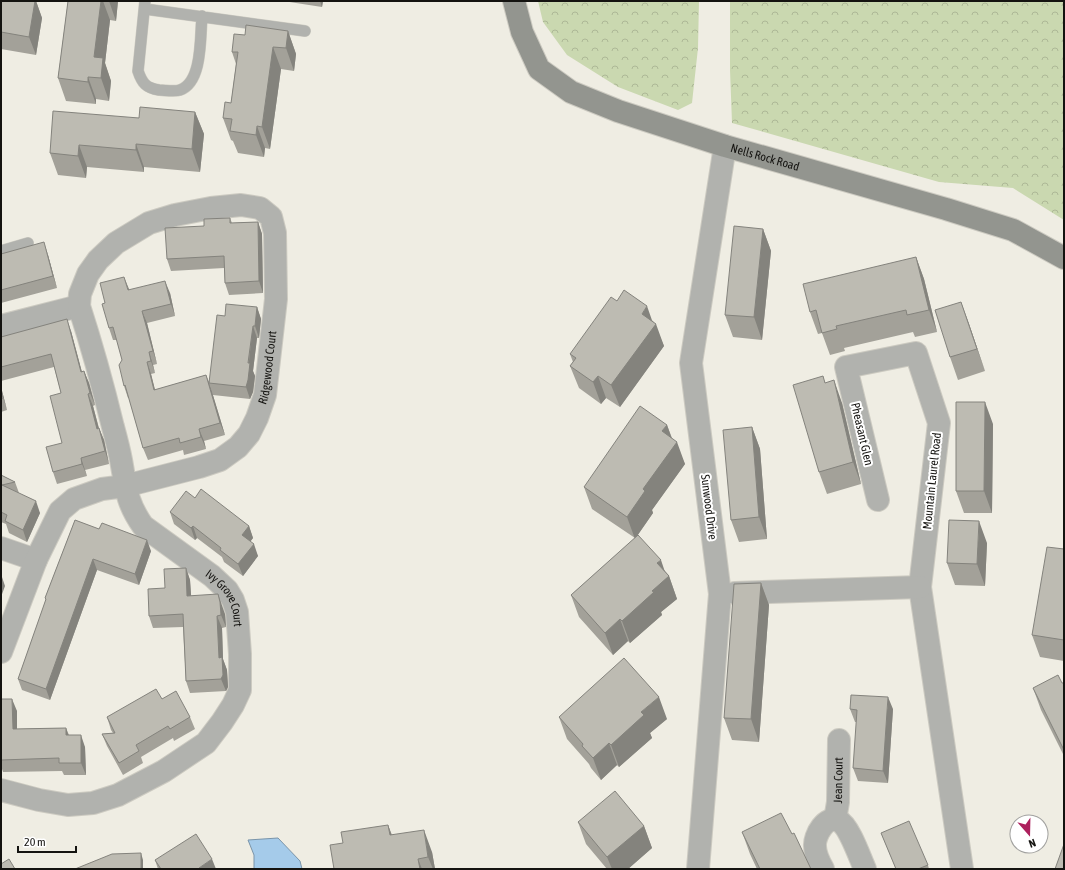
<svg xmlns="http://www.w3.org/2000/svg" width="1065" height="870" viewBox="0 0 1065 870" font-family="'Asap Condensed',sans-serif">
	<style>
		.forest { fill: url(#forest-crowns) }
		.water { fill: #a5cbea; stroke: #7a94a9 }
		.lines { fill: none; stroke-linecap: round; stroke-linejoin: round }
		.lane-casing { stroke: #cccac1; stroke-width: 12 }
		.street-casing { stroke: #cccac1; stroke-width: 24 }
		.secondary-casing { stroke: #cccac1; stroke-width: 24 }
		.lane { stroke: #b1b2ae; stroke-width: 11 }
		.street { stroke: #b1b2ae; stroke-width: 22 }
		.secondary { stroke: #93958f; stroke-width: 22 }
		.wall { fill: #a3a199 }
		.shaded-wall { fill: #84837d }
		.building { fill: #bdbbb2; stroke: #84837d }
		.labels { text-anchor: middle; stroke-width: 4; stroke-linejoin: round; paint-order: stroke }
		.street-label { font-size: 12px; fill: #141310; stroke: #fff }
	</style>
	<defs>
		<pattern id="forest-crowns" width="20" height="18" patternUnits="userSpaceOnUse"><rect width="20" height="18" fill="#cad8b0"/><path d="M2 6a3 3 0 1 1 6 0M12 15a3 3 0 1 1 6 0" fill="none" stroke="#adb896"/></pattern>
	</defs>
	<rect width="100%" height="100%" fill="#efede3"/>
	<path class="forest" d="M538,1H699L698,48L692,103L678,110L618,87L567,55L543,22Z
		M730,1H1064V220L1013,188L939,182L732,123L730,70Z"/>
	<path class="water" d="M278,838L300,861L302,869H254V855L248,840Z"/>
	<g class="lines">
		<defs>
			<path id="lane" d="M145,1L138,71C142,83 146,88 159,90C165,90 174,92 180,90C203,82 200,36 202,16
				M145,9L305,31
				M1,251L28,243"/>
			<g id="street">
				<path d="M1,326L79,306"/>
				<path d="M878,500L846,367L916,353L939,423L920,587L962,869"/>
				<path d="M1,548L36,560"/>
				<path d="M735,593L920,587"/>
				<path id="s1" d="M1,652L36,560L60,511L74,499L102,489L125,486L199,467L220,460L238,447L249,434L257,418L265,395L276,299L275,233L271,217L260,208L241,205L211,208L175,215L149,223L116,243L98,260L88,274L80,294L79,306C92,346 103,386 113,427C116,438 119,449 121,460C126,487 126,502 143,526L212,576L227,590L233,600L237,612L240,654V690L233,705L222,722L206,743L164,771L118,795L93,803L68,805L39,800L1,790"/>
				<path id="s2" d="M835,820L838,802L839,740"/>
				<path d="M698,869L720,594L691,363L725,146"/>
				<path d="M823,869C819,862 815,854 815,846C814,836 826,814 839,821C849,826 860,858 865,869"/>
			</g>
			<g id="secondary">
				<path id="s3" d="M514,1L522,32L539,69L571,92L618,111L725,146L946,209L1013,230L1064,258"/>
			</g>
		</defs>
		<use href="#lane" class="lane-casing"/>
		<use href="#street" class="street-casing"/>
		<use href="#secondary" class="secondary-casing"/>
		<use href="#lane" class="lane"/>
		<use href="#street" class="street"/>
		<use href="#secondary" class="secondary"/>
	</g>
	<path class="wall" d="M1,1H36L42,18L36,55L1,49Z
		M68,1H118L116,21L110,20L105,63L111,81L109,101L96,99V104L66,101L58,78Z
		M283,1H323L322,7Z
		M288,31L296,54L294,71L281,69L270,149L265,148L264,157L238,153L233,141L231,140L223,118L231,103L236,64L232,52L245,35Z
		M195,112L204,134L200,172L144,167V172L87,167L86,178L58,175L50,153L139,118Z
		M230,218L232,223L258,222L262,234L263,293L229,295L225,283L224,268L171,271L167,259L204,226Z
		M763,229L771,251L762,340L733,337L725,315Z
		M1,254L48,255L57,288L1,303Z
		M916,257L924,279L937,332L915,337L913,332L844,348L845,351L830,355L822,333L818,334L810,312Z
		M129,290L170,293L175,316L147,323L157,364L153,365L155,373L151,374L155,390L206,375L209,382L225,316L257,307L261,319L259,338H257L253,371L255,376L253,392L250,399L213,395L212,392L225,435L204,441L206,449L184,455L183,450L148,460L143,448L129,398H128L124,386L122,360L117,340H113L109,328L105,303Z
		M617,301L653,321L664,346L620,407L606,398L601,404L579,388L570,366L573,362L570,354Z
		M961,302L969,324L985,371L958,380L950,357Z
		M71,331L82,372L84,371L89,383L95,405L93,406L99,428L104,440L109,464L85,470L87,476L57,484L53,472L62,443L61,393L54,367L1,381V337Z
		M823,376L825,383L842,403L861,484L827,494L819,472Z
		M1,387L7,410L1,412Z
		M993,424L992,513H964L956,491Z
		M667,425L672,438L685,464L652,510L653,513L637,536L669,576L677,599L661,612L662,615L630,643L628,641L613,655L579,617L571,595L635,538L592,509L584,487Z
		M752,427L760,449L767,539L739,542L731,520Z
		M1,475L15,482L19,493L40,513L27,542L9,533L6,524L1,522Z
		M195,498L249,526L253,538L250,542L258,556L243,576L224,562L222,557L197,538L195,540L174,524L170,512Z
		M75,520L151,551L139,585L97,570L50,700L22,690L18,679L46,600L45,598Z
		M987,543L985,586L955,585L947,563Z
		M1064,549V661L1040,657L1032,635Z
		M186,568L190,580L191,596L225,614L226,627L222,628L223,659L227,670L228,687L226,691L190,693L186,681L183,627L153,628L149,616Z
		M761,583L769,605L759,742L732,740L724,718Z
		M1062,683H1064V756L1041,710L1033,688Z
		M1,699L17,711V729L66,728L69,735L85,747L86,775H64L62,771L3,772L2,769H1Z
		M162,699L190,717L195,729L174,741L173,738L141,757L143,763L123,775L107,746L102,734L113,733L111,730L107,717Z
		M850,709H893L888,783L858,781L853,768L857,722H855Z
		M559,717L667,719L650,733L652,738L619,767L617,765L601,780L591,768L589,764L567,739Z
		M578,822L644,826L652,848L628,869H607L586,844Z
		M388,825L392,835L432,852L435,869H334Z
		M742,832L792,834L811,869H757L750,854Z
		M881,833L928,865L929,869H896Z
		M155,860L216,869H158Z"/>
	<path class="shaded-wall" d="M35,1H36L42,18L36,55L29,37Z
		M101,1H103L110,20L105,63L111,81L109,101L101,78L94,57Z
		M109,1H118L116,21Z
		M320,1H323L322,7Z
		M288,31L296,54L294,71L286,48Z
		M273,47L281,69L270,149L262,127Z
		M88,77L96,99V104L88,82Z
		M195,112L204,134L200,172L192,149Z
		M257,126L265,148L264,157L256,135Z
		M136,144L144,167V172L136,150Z
		M79,145L87,167L86,178L78,156Z
		M258,222L262,234L263,293L259,281Z
		M763,229L771,251L762,340L754,317Z
		M44,242L48,255L57,288L53,276Z
		M916,257L924,279L937,332L929,310Z
		M124,277L129,289L132,302L128,290Z
		M165,281L170,293L175,316L171,304Z
		M961,302L969,324L985,371L977,349Z
		M647,306L654,326L656,324L664,346L620,407L611,385L642,314Z
		M257,307L261,319L259,338L255,326Z
		M142,311L147,323L157,364L153,351Z
		M67,319L71,331L85,384L81,372Z
		M253,326L257,338L253,371L255,376L253,392L250,399L246,387Z
		M149,352L153,365L155,373L151,361Z
		M147,362L151,374L158,402L154,390Z
		M84,371L89,383L95,405L90,393Z
		M206,375L212,392L225,435L220,423Z
		M598,376L606,398L601,404L593,382Z
		M834,380L842,403L861,484L853,462Z
		M1,387L7,410L1,391Z
		M88,394L93,406L102,441L97,429Z
		M985,402L993,424L992,513L984,491Z
		M667,425L674,445L677,442L685,464L652,510L653,513L635,539L627,517L643,489L662,431Z
		M752,427L760,449L767,539L759,517Z
		M99,428L104,440L109,464L105,451Z
		M199,429L204,441L206,449L201,437Z
		M81,458L87,476L82,464Z
		M36,501L40,513L27,542L23,530Z
		M979,521L987,543L985,586L977,564Z
		M193,526L197,538L195,540L191,528Z
		M249,526L253,538L246,547L242,535Z
		M147,540L151,551L139,585L135,574Z
		M254,544L258,556L243,576L238,564Z
		M93,559L97,570L50,700L46,689Z
		M661,560L667,578L669,576L677,599L661,612L662,615L630,643L622,621L652,591L657,563Z
		M186,568L190,580L192,608L187,596Z
		M1,574L5,586L1,597Z
		M761,583L769,605L759,742L751,719Z
		M218,594L225,614L226,627L221,615Z
		M217,616L222,628L223,659L227,670L228,687L226,691L221,679L219,658Z
		M620,619L628,641L613,655L605,633Z
		M659,697L667,719L650,733L652,738L619,767L611,745L641,712Z
		M888,697L893,709L888,783L883,771Z
		M12,699L17,711V741L13,729Z
		M66,728L70,740L66,735Z
		M81,735L85,747L86,775L81,763Z
		M609,743L617,765L601,780L593,758Z
		M388,825L396,847L390,835Z
		M644,826L652,848L628,869H612L607,857Z
		M424,830L432,852L435,869H433L428,857Z
		M141,853L143,860V869H141Z
		M212,859L216,869H200L199,868Z
		M418,859L422,869H420Z"/>
	<path class="building" d="M1,1H35L29,37L1,32Z
		M68,1H101L94,57L103,58L101,78L88,77V82L58,78Z
		M246,25L288,31L286,48L273,47L262,127L257,126L256,135L230,131L232,119L223,118L225,102L231,103L238,52H232L234,34L245,35Z
		M140,107L195,112L192,149L136,144V150L79,145L78,156L50,153L53,111L139,118Z
		M230,218V223L258,222L259,281L225,283L224,256L167,259L165,228L204,226V219Z
		M734,226L763,229L754,317L725,315Z
		M44,242L53,276L1,290V254Z
		M916,257L929,310L907,315L906,310L836,326L837,329L822,333L816,310L810,312L803,284Z
		M124,277L128,290L165,281L171,304L142,311L153,351L149,352L151,361L147,362L154,390L206,375L220,423L199,429L201,437L180,443L179,438L143,448L125,385L124,386L119,365L122,360L113,327L109,328L102,304L105,303L100,283Z
		M624,290L647,306L642,314L656,324L611,385L598,376L593,382L570,366L576,358L570,354L611,297L617,301Z
		M961,302L977,349L950,357L935,310Z
		M226,304L257,307L255,326H253L248,363H250L248,380L246,387L209,383L217,315L225,316Z
		M67,319L81,372L84,371L90,393L88,394L97,429L99,428L105,451L81,458L82,464L53,472L46,447L62,443L50,396L61,393L51,354L1,367V337Z
		M823,376L825,383L834,380L853,462L819,472L793,385Z
		M1,391L3,398L1,399Z
		M956,402H985L984,491H956Z
		M640,406L667,425L662,431L677,442L643,489L645,491L627,517L584,487Z
		M752,427L759,517L731,520L723,430Z
		M1,475L15,482L2,485L36,501L23,530L5,521L7,515L1,512Z
		M201,489L249,526L242,535L254,544L238,564L220,550L221,548L193,526L191,528L170,512L186,491L195,498Z
		M75,520L99,529L102,523L147,540L135,574L93,559L46,689L18,679L46,599L45,598Z
		M949,520L979,521L977,564L947,563Z
		M638,535L661,560L657,563L669,576L652,591L654,592L622,621L620,619L605,633L571,595Z
		M1047,547L1064,549V640L1032,635Z
		M186,568L187,596L218,594L220,602L221,615L217,616L219,658L222,657L223,675L221,679L186,681L183,614L149,616L148,589L165,588L164,569Z
		M761,583L751,719L724,718L734,584Z
		M624,658L659,697L641,712L644,715L611,745L609,743L593,758L582,746L583,744L559,717Z
		M1058,675L1062,683H1064V750L1033,688Z
		M156,689L162,699L176,691L190,717L170,729L168,726L136,745L139,751L119,763L102,734L115,733L107,717Z
		M851,695L888,697L883,771L853,768L857,710L850,709Z
		M1,699H12L13,729L66,728V735H81V763H59V758L1,760Z
		M615,791L644,826L607,857L578,822Z
		M781,813L792,834L794,833L811,869H760L742,832Z
		M909,821L928,865L918,869H896L881,833Z
		M388,825L390,835L424,830L428,857L418,859L420,869H334L330,845L343,843L341,832Z
		M196,834L212,859L199,868L200,869H161L155,860Z
		M1064,844V869H1055Z
		M141,853V869H75L112,854Z
		M9,859L15,869H1V864Z"/>
	<g class="labels">
		<g class="street-label">
			<text dy="4" stroke="none"><textPath href="#s3" startOffset="317">Nells Rock Road</textPath></text>
			<text dy="4" stroke="none"><textPath href="#s1" startOffset="432">Ridgewood Court</textPath></text>
			<text transform="translate(862 434) rotate(77)" y="4">Pheasant Glen</text>
			<text transform="translate(932 481) rotate(-84)" y="4">Mountain Laurel Road</text>
			<text transform="translate(709 507) rotate(83)" y="4">Sunwood Drive</text>
			<text dy="4" stroke="none"><textPath href="#s1" startOffset="1167">Ivy Grove Court</textPath></text>
			<text dy="4" stroke="none"><textPath href="#s2" startOffset="40">Jean Court</textPath></text>
		</g>
	</g>
	<rect width="1065" height="870" fill="none" stroke="#141310" stroke-width="4"/>
	<g transform="translate(1029 834) rotate(160)"><circle r="19" fill="#ffffff" stroke="#a1a19f"/>
	<path d="M0-3L7 15L0 10L-7 15Z" fill="#ad205d"/>
	<text y="-6" font-size="11" font-weight="bold" text-anchor="middle" fill="#141310">N</text>
	</g>
	<path d="M18 846v6h58v-6" fill="none" stroke="#141310" stroke-width="2"/>
	<text x="24" y="846" font-size="12" fill="#141310" stroke="#ffffff" stroke-width="3" paint-order="stroke">20 m</text>
</svg>
